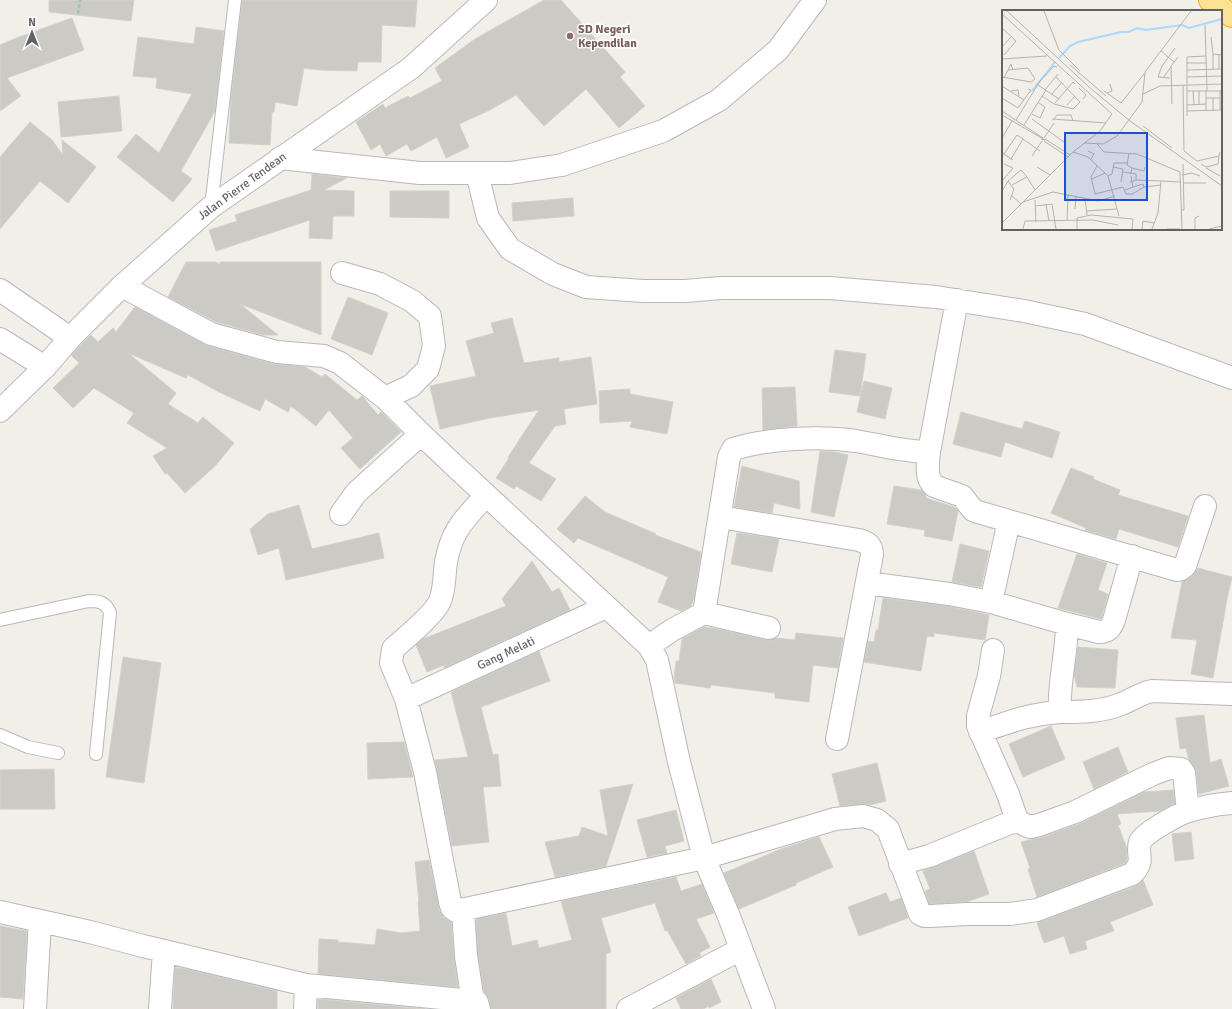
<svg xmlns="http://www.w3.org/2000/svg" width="1232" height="1009" viewBox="0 0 1232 1009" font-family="Signika,sans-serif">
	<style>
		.building { fill: #cccac5; stroke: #d6d1c6 }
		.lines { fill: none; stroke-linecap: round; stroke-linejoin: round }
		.lane-casing { stroke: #b5b8bc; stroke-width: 14 }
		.street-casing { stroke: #b5b8bc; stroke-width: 24 }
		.secondary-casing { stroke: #b6babf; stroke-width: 24 }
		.highway-casing { stroke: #f9ab00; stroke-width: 24 }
		.path { stroke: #9cc7a9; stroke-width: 2.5; stroke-dasharray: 4 2; stroke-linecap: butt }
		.lane { stroke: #fff; stroke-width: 12 }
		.street { stroke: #fff; stroke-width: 22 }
		.secondary { stroke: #fff; stroke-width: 22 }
		.highway { stroke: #fde293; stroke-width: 22 }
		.education-dot { fill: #8d6e63; stroke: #fff; stroke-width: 1.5 }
		.labels { text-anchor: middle; stroke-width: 3; stroke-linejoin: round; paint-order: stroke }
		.education-label { font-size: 12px; font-weight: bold; fill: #785e54; stroke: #fff; text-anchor: start }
		.street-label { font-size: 12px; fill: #5f6368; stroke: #fff }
		.inset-river { fill: none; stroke: #aadaff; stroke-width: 2 }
		.inset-road { fill: none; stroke: #b3b3b1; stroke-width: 1 }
		.view { fill: #1d4ed8; fill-opacity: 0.15; stroke: #1d4ed8; stroke-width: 2 }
		.inset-edge { fill: none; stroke: #5f6368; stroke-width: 2 }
	</style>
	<rect width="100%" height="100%" fill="#f1efe8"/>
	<path class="building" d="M49,0H134L131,21L49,12Z
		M242,0H417L415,27L382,25L381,62H358L357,71L319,70L304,68L297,106L275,102L274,112H272L270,145L229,143L231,97Z
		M544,0H561L625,72L620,77L645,106L619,128L586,89L544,126L516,95L490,110L459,124L469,147L446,158L437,137L411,151L407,144L386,156L380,144L371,150L356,122L383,104L385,108L408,96L410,98L442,81L435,68L475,39Z
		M72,18L84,50L7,78L21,96L0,111V45L19,37Z
		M196,27L224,31L215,111L181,171L192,179L173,202L117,157L136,134L159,153L192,94L156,88L157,78L133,76L138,37L194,44Z
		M119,96L122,131L61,137L58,102Z
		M30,122L52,140L63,155L62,140L96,167L68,203L40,181L0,229V157Z
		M312,174L347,178L324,190L354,191V216H333L332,239L309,238L310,220L216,251L209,230L237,221L235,215L311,190Z
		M390,191H449V218L390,217Z
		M573,198L574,216L513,221L512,203Z
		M186,262H216L220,265V262H321V335L240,304L278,335H263L216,322L168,297Z
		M348,297L388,313L372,355L331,339Z
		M135,307L208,346L274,364L305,367L322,377L325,374L357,400L362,396L378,415L381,412L401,432L360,469L341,448L353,438L329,410L316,426L291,406L288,412L265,399L260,411L219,392L188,375L186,378L128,353L176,393L168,404L198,423L203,417L234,443L215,466L185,493L167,473L165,474L153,456L167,448L127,423L134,413L94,388L73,408L53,388L79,363L71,355L91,335L98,342L113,328L116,332Z
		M512,318L524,363L559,358V362L591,357L597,404L564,409L566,424L555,426L529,463L556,479L541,501L516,486L514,489L496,478L509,458L508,457L539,410L490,418L440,429L430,386L476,376L466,341L494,333L491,323Z
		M835,350L866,354L860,396L829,392Z
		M864,381L892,388L885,419L857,412Z
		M795,387L797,426L763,430L762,388Z
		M630,389V394L673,402L667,434L630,427L632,421L600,423L599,391Z
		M961,412L1022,429L1025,421L1060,432L1052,458L1005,442L1001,457L953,444Z
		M820,451L834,452L848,455L834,517L811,512Z
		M742,466L799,481L800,509L774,503L772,513L734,507Z
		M1071,468L1094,477L1093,479L1120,490L1118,495L1188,516L1178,547L1119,529L1116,539L1085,530L1086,528L1051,513Z
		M894,486L921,490L926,495V498L954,507L958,511L952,541L924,536L925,530L887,524Z
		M585,496L605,512L656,534L655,535L701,552L694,598L691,606L681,611L658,602L668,577L578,538L574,543L557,529Z
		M299,505L312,549L379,533L384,558L286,580L279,548L258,555L250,529L268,514Z
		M737,533L779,539L772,572L731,564Z
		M960,544L989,551L981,587L952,582Z
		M1077,554L1107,563L1098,590L1108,594L1101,619L1058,608Z
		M532,561L552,592L559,588L570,610L444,668V665L427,672L416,645L423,639L506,606L502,599Z
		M1198,568L1232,577L1227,599L1213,678L1191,674L1197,640L1171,638L1182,582L1192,576Z
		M883,598L947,606L989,615L985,640L934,633V637L927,636L921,671L864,662L868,641L874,642L876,630H878Z
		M704,627L722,630L767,640H772L776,638L795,640L796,633L843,638L838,668L813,665L809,702L775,698V693L711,685L710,688L675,683L674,678L676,661H679L682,639Z
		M1078,647L1118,650L1115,688L1077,687L1074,675Z
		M539,651L550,681L481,707L493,755L498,754L501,786L483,787L489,842L452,846L435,760L468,757L451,692Z
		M123,657L161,663L144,783L106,777Z
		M1204,715L1210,763L1221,759L1229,786L1199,794L1196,772L1194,766L1189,760L1186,748L1180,749L1176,718Z
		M1051,726L1065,759L1023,777L1009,744Z
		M404,742L413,777L368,779L367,743Z
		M1118,747L1128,772L1094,789L1083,762Z
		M877,763L886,801L870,805L862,804L840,806L832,774Z
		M54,769L55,809H0V770Z
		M633,784L606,866L555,877L545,842L579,836L582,827L608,836L600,790Z
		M1173,790L1175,803L1160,811L1117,814L1121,824L1118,825L1127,849V859L1125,863L1037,897L1028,869L1030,868L1021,842L1043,837L1079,824L1144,792Z
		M676,810L684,841L665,846L667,853L647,857L637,820Z
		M1191,832L1194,859L1175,861L1172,834Z
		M819,837L833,867L796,883V885L739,909L724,873L781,849Z
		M974,851L989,894L966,902L929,904L925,891L930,889L923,871Z
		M429,860L440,912L444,918L451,922L454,957L458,987L318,974L319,939L338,940V942L375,945L377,929L401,933L420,931L418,902H419L415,862Z
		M676,877L681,891L702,884L714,913L696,919L710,947L699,953L701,956L686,964L667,930L665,931L655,903L601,918L611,952L606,954V1009H491L489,999L484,992L478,955L476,919L506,913L512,946L537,940L539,948L572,940L561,901Z
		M1143,880L1153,905L1110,922L1114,931L1085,941L1087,949L1070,954L1064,936L1044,943L1037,923L1136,886Z
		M886,893L890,902L901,898L908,918L859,936L848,907Z
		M0,926L27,931L23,999L0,997Z
		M175,968H181L277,991V1009H173Z
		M711,979L721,1002L709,1008V1006L703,1009H681L676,998Z
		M318,999L425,1009H318Z"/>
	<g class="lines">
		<defs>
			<path id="lane" d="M211,207L235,0
				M0,620L89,601C99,601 106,602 110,613L96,754
				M0,735L28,747L58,753"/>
			<path id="street" d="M280,158L420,173H510L562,165L663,131L719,100L778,50L815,0
				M477,173L488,218L510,249L553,274L586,287L643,291H685L721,288H830L936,297L1024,311L1085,324L1232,378
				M342,273L380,284L412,301L430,316L434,346L428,369L411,386L385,398
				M122,286L211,334L277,352L324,356L340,363L385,398L421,434L457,468L649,646L657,660L679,762L704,858L728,914L764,1009
				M0,290L70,338
				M957,300L929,452C928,463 925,478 934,486L962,496L973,510L978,512L1009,521L991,602
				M0,339L45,367
				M486,495C465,519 452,529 446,562C444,575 445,589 440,601C435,614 404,639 393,649L391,663L406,699L425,772L450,902L452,908L456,911L704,858L835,819L863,816L877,820L888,829L920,914L924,916H931L967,914H1010L1037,910L1132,874C1146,860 1136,856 1140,842C1142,834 1180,813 1189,811C1202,807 1218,804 1232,803
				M341,514L356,493L421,434
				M720,517L859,540C868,543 872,545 872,555L837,739
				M1009,521L1177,570L1181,569L1185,566L1205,506
				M867,583L949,594L991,602L1067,624C1067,654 1058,683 1060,712C1029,714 1009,722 980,732
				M704,613L769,628
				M1067,624L1099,632C1108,632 1111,628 1114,620L1132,556
				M649,646L672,630L704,613L729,457L733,449C768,438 820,436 856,441C880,445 903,452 929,452
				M406,699L606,607
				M1060,712C1080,712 1102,712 1121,704C1132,700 1141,693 1152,691L1232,694
				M1017,820L1025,825L1031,827L1039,825L1075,812L1153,774L1169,768L1181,769L1184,773L1188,811
				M900,864L929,856L1017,820L1008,794L978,726V716L989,676L993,650
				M463,910L466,956L473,1001
				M0,912L90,932L143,946L306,985L473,1001L477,1002L479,1009
				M35,1009L40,921
				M160,1009L164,951
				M305,1009L306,985
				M628,1009L741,949"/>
			<path id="secondary" d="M0,411L45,367L70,338L122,286L211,207L411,68L486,0"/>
			<path id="highway" d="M1210,0L1232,16"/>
		</defs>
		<use href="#lane" class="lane-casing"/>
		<use href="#street" class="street-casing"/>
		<use href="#secondary" class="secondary-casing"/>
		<use href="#highway" class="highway-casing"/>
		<path class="path" d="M78,14L80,0"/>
		<use href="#lane" class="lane"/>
		<use href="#street" class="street"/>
		<use href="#secondary" class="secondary"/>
		<use href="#highway" class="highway"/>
	</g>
	<circle class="education-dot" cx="570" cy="36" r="4"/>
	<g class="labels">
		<g class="education-label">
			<text x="578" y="33">SD Negeri<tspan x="578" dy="14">Kependilan</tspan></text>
		</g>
		<g class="street-label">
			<text transform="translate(242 186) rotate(-36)" y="4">Jalan Pierre Tendean</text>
			<text transform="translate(506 653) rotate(-25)" y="4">Gang Melati</text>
		</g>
	</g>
	<g transform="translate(1002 10)">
		<rect width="220" height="220" fill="#f1efe8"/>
		<path class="inset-river" d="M57,48L68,36L76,32L119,22H127L135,18L144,20L180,15L187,18L220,9M30,81L53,52"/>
		<path class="inset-road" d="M5,1L87,77L128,111L220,176M42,1L57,40L78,61M0,4L110,104L98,121L71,142L0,213M203,15L204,46M0,18L14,31L2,45M209,27L211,44M0,37L9,27M159,41L172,52M217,44V59M0,49L45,46M185,53H205M68,55L104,86M211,59V44L220,45M185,60L220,59M0,67L29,72L33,69L26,58L6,60M185,67L220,66M2,68L9,54L11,60M161,68L169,57M168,68L156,67L160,56L173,38M36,75L57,89M181,75L182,141L195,151L217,146L218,142M0,76L22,90M77,78L84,85L81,89M43,80L56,64M9,81L16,80L17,86M102,81L119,93L142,64M185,81H220M191,81L192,95M197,81V95M204,81V101M218,81V100M105,83L110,81L108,74M50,84L60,72M141,84L158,76L220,74M40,86L52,94L71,99L78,92L54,67M0,88L16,98L29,80L26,79M204,88H218M211,88V101M53,93L71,72L73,74M170,94L169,56L176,47M65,95L73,86M185,95L204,94M0,101L41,128M185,101L220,100M30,104L38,108L43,97L37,93M0,105L43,130L39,129M185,106V47L204,46L205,81M30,109L62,132M50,109L104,113M52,109L55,105H69L71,111M14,110L38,71L52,56L55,57M22,115L44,80M141,116L170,138M0,128L10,111M42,128L52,113M43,129L68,145M42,131L66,147M82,133L101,134L115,126L140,92L143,62L189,1M95,134L102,142L135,144L178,162L180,219M86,141L92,144L89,149M71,142L86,147L106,166L117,206M0,143L11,150M127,143L125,155L130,158L129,163M2,144L15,125L38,141M30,146L40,131M9,149L21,129M199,154L204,157L216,154L217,146M95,156L89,167L93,184L121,177L124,184H130L142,177L159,175M35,157L48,165M111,157L121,159L119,172M130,158L142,161L143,157M204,158L218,166M121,162L134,164V170L128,172M180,165L190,163L198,166M106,166L110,164L112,153H125M25,167L33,180M90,169L103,163M134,170L159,171M0,171L11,158L2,154M6,171L12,179L8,190M182,173H204M131,177L141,174L142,177M123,180L131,177L129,166M0,181L6,171L19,160L25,167L10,175M10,186L19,194M83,188L85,205M33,190L34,212M21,192L51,182L96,191L113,186M44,194L47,211M34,196L50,194L54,219M73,199L74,186M179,200H182L181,154M84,201L115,199M65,211L66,184M21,219L23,211L91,210L116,215M75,219V208L89,205L131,209L130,219M140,219L141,211L152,213M150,219L156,203L159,171L179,172M165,219H178M193,219V208L197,206M207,219L220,216"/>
		<path class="view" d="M63,123H145V190H63Z"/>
		<rect width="220" height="220" class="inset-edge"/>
	</g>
	<g transform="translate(32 32)" stroke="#ffffff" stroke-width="3" paint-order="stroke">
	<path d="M0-3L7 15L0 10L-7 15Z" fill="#5f6368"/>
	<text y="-6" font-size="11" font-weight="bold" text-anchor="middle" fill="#5f6368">N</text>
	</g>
</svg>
